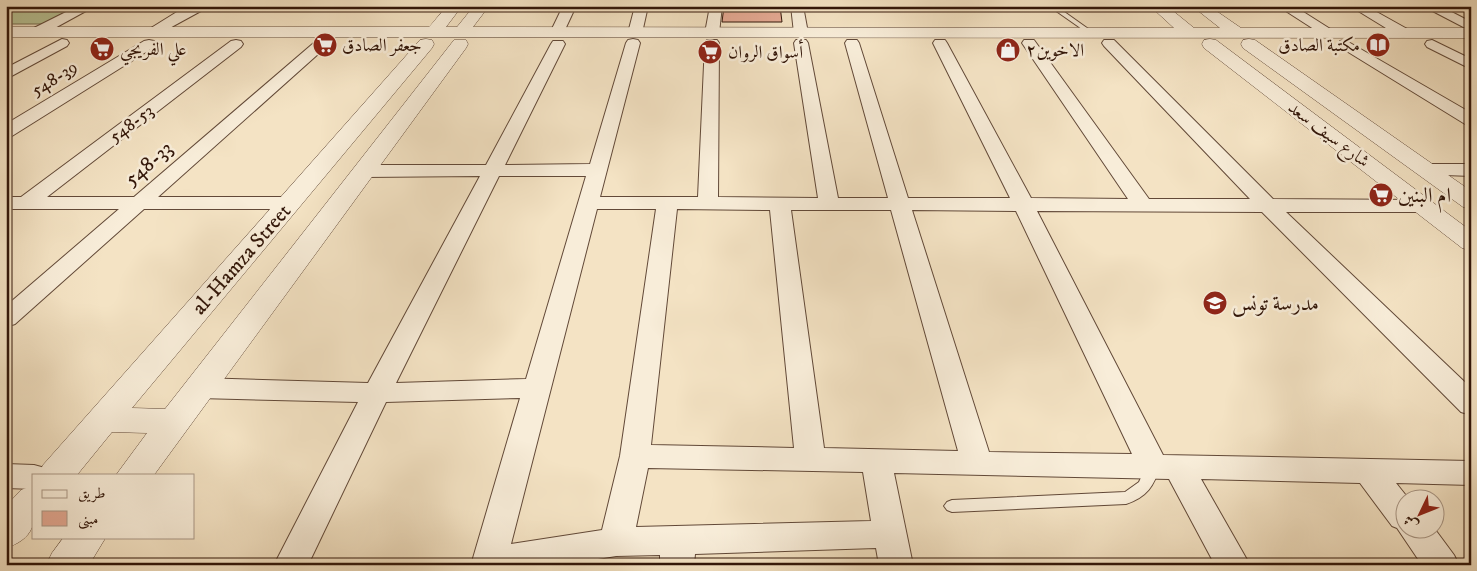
<svg xmlns="http://www.w3.org/2000/svg" width="1477" height="571" viewBox="0 0 1477 571" font-family="'IM FELL DW Pica',Amiri,serif">
	<style>
		.green { fill: #b9c496; stroke: #766d50 }
		.building { fill: #e4a993; stroke: #321609 }
		.lines { fill: none; stroke-linecap: round; stroke-linejoin: round }
		.service-casing { stroke: #624938; stroke-width: 2 }
		.minor-casing { stroke: #624938; stroke-width: 2 }
		.tertiary-casing { stroke: #624938; stroke-width: 1 }
		.service { fill: #f8edd9; fill-rule: evenodd }
		.minor { fill: #f8edd9; fill-rule: evenodd }
		.tertiary { fill: #f8edd9; fill-rule: evenodd }
		.labels { text-anchor: middle; stroke-width: 5; stroke-linejoin: round; paint-order: stroke }
		.far-poi-label { font-size: 18px; fill: #321609; stroke: #f8edd9; text-anchor: start }
		.far-street-label { font-size: 18px; fill: #321609; stroke: #f8edd9 }
		.street-label { font-size: 21px; fill: #321609; stroke: #f8edd9 }
		.poi-label { font-size: 21px; fill: #321609; stroke: #f8edd9; text-anchor: start }
	</style>
	<rect width="100%" height="100%" fill="#f4e3c4"/>
	<filter id="stains"><feTurbulence type="fractalNoise" baseFrequency=".004" numOctaves="4"/><feColorMatrix values="0 0 0 0 .2 0 0 0 0 .09 0 0 0 0 .02 0 0 0 .5 -.17"/></filter>
	<radialGradient id="worn" r=".72"><stop offset=".6" stop-color="#630" stop-opacity="0"/><stop offset="1" stop-color="#630" stop-opacity=".3"/></radialGradient>
	<path class="green" d="M6,6H81L45,24H6Z"/>
	<path class="building" d="M724,6H780L782,22H722Z"/>
	<g class="lines">
		<defs>
			<path id="service" d="M1049,6H1056L1094,33L1089,34Z
				M1153,460L1158,462L1160,466C1154,486 1147,497 1126,504L952,512L947,510L944,506L947,502L952,500L1125,492L1139,482L1148,462Z"/>
			<path id="minor" d="M78,6H95L42,35L37,36L30,32L32,29Z
				M191,6H210L155,36H145L143,33L180,10Z
				M563,6H576L562,36H552L550,33Z
				M635,6H648L642,33L635,37L628,33Z
				M710,6H722L719,33L712,37L705,33Z
				M791,6H803L808,33L806,36L801,37L794,33Z
				M1278,6H1294L1335,32L1333,35H1323Z
				M1350,6H1366L1409,30L1411,33L1404,37L1399,36Z
				M1423,6H1440L1471,22V31Z
				M62,39L67,40L69,43L67,46L6,79V68Z
				M633,39L638,40L640,43L600,197H698L705,43L707,40H717L719,43L718,197L818,198L794,43L796,40H806L808,43L838,198H888L845,43L847,40H857L859,43L908,198H1010L933,43L935,40H945L947,43L1031,198L1128,199L1022,43L1024,40H1034L1149,199H1250L1104,46L1102,43L1104,40H1114L1273,199L1423,200L1430,202L1433,206L1430,210L1423,212H1286L1471,388V415L1461,412L1262,212L1037,211L1163,455L1471,461V485L1396,483L1408,498H1404V528H1434L1454,555L1459,565H1422L1397,528L1392,526L1360,483L1201,479L1250,565H1215L1169,479L894,473L913,565H879L876,548L695,554L694,565H660V555L616,556L562,565H471L520,398L386,402L308,565H274L358,402L199,398L189,395L185,388L189,381L199,378L368,383L480,176L364,177L357,175L354,171L357,167L364,165H486L551,44L553,41H563L565,44L505,165L590,164L626,43L628,40ZM499,176H586L526,379L396,383ZM597,209H656L620,456L602,530L511,544ZM677,209L770,210L794,448L651,445ZM791,210H891L958,451L824,448ZM912,210L1016,211L1132,454L989,452ZM648,468L863,472L871,521L636,527Z
				M149,40L154,41L156,44L154,47L12,136L6,137V124L144,41Z
				M236,40L241,41L243,44L241,47L47,197H134L316,41H326L328,44L326,47L158,197H289L296,199L299,203L296,207L289,209H144L15,324L6,327V306L119,209H6V197H21L231,41Z
				M1345,40L1471,113V125L1465,124L1340,47L1338,44L1340,41Z
				M1432,40L1471,59V69L1427,47L1425,44L1427,41Z
				M1426,164H1471V176L1419,174L1416,170L1419,166Z
				M6,464L34,465L45,468L48,475H34V489L6,488Z"/>
			<path id="tertiary" d="M447,6H462L446,27H457L474,6H489L473,27L1174,28L1150,6H1167L1194,28H1220L1192,6H1209L1241,28H1471V38L6,37V27H429Z
				M426,39L432,40L434,44L432,48L132,408L165,409L454,40H466L468,44L466,48L154,475H116L147,433L112,432L77,475H38L43,465L420,40Z
				M1210,39L1216,40L1471,231V251L1462,248L1204,48L1202,44L1204,40Z
				M1249,39L1255,40L1471,191V209L1463,207L1243,48L1241,44L1243,40Z
				M34,485C34,516 41,536 6,548V506L21,490Z
				M64,537H106L89,565H46L52,553Z"/>
		</defs>
		<use href="#service" class="service-casing"/>
		<use href="#minor" class="minor-casing"/>
		<use href="#tertiary" class="tertiary-casing"/>
		<use href="#service" class="service"/>
		<use href="#minor" class="minor"/>
		<use href="#tertiary" class="tertiary"/>
	</g>
	<defs>
		<symbol id="supermarket-disc" viewBox="-11 -11 22 22"><circle r="9.5" fill="#8f2418" stroke="#f8edd9"/><path d="M-6-5.5h2.5l.6 2H6L4.5 2H-2.5L-4.4-4H-6ZM-1.5 3.2a1.3 1.3 0 1 0 .1 0ZM3 3.2a1.3 1.3 0 1 0 .1 0Z" fill="#fff"/></symbol>
		<symbol id="library-disc" viewBox="-11 -11 22 22"><circle r="9.5" fill="#8f2418" stroke="#f8edd9"/><path d="M-6-4Q-3-5.5-.7-3.5V5Q-3 3-6 4ZM6-4Q3-5.5 .7-3.5V5Q3 3 6 4Z" fill="#fff"/></symbol>
		<symbol id="shop-disc" viewBox="-11 -11 22 22"><circle r="9.5" fill="#8f2418" stroke="#f8edd9"/><path d="M-5-2.5h2.3a2.7 3.5 0 0 1 5.4 0H5L5.5 6h-11ZM-1.5-2.5h3a1.5 2.3 0 0 0-3 0Z" fill="#fff"/></symbol>
		<symbol id="school-disc" viewBox="-11 -11 22 22"><circle r="9.5" fill="#8f2418" stroke="#f8edd9"/><path d="M0-5L7-2L0 1L-7-2ZM-4 1L0 2.5L4 1V4Q0 6-4 4Z" fill="#fff"/></symbol>
	</defs>
	<g fill-rule="evenodd">
		<use href="#supermarket-disc" x="311" y="31" width="28" height="28"/>
		<use href="#library-disc" x="1364" y="31" width="28" height="28"/>
		<use href="#supermarket-disc" x="88" y="35" width="28" height="28"/>
		<use href="#shop-disc" x="994" y="36" width="28" height="28"/>
		<use href="#supermarket-disc" x="696" y="38" width="28" height="28"/>
		<use href="#supermarket-disc" x="1367" y="181" width="28" height="28"/>
		<use href="#school-disc" x="1201" y="289" width="28" height="28"/>
	</g>
	<g class="labels">
		<g class="far-poi-label">
			<text x="342" y="51">جعفر الصادق</text>
			<text x="1360" y="51" text-anchor="end">مكتبة الصادق</text>
			<text x="120" y="55">علي الفريجي</text>
			<text x="1026" y="56">الاخوين٢</text>
			<text x="728" y="58">أسواق الروان</text>
		</g>
		<g class="far-street-label">
			<text transform="translate(54 78) rotate(-32)" y="6">548-39</text>
			<text transform="translate(131 123) rotate(-37)" y="6">548-53</text>
			<text transform="translate(1329 134) rotate(37)" y="6">شارع سيف سعد</text>
		</g>
		<g class="street-label">
			<text transform="translate(148 163) rotate(-41)" y="7">548-33</text>
			<text transform="translate(241 259) rotate(-49)" y="7">al-Hamza Street</text>
		</g>
		<g class="poi-label">
			<text x="1398" y="202">ام البنين</text>
			<text x="1232" y="310">مدرسة تونس</text>
		</g>
	</g>
	<rect width="1477" height="571" fill="none" stroke="#f4e3c4" stroke-width="25"/>
	<rect x="8" y="8" width="1462" height="556" fill="none" stroke="#321609" stroke-width="2.5"/>
	<rect x="12" y="12" width="1452" height="546" fill="none" stroke="#321609"/>
	<rect x="32" y="474" width="162" height="65" fill="#f8edd9" stroke="#a99786"/>
	<rect x="42" y="490" width="25" height="8" fill="#f8edd9" stroke="#a99786"/>
	<text x="78" y="498" font-size="15" fill="#321609">طريق</text>
	<rect x="42" y="511" width="25" height="15" fill="#e4a993" stroke="#a99786"/>
	<text x="78" y="524" font-size="15" fill="#321609">مبنى</text>
	<g transform="translate(1420 514) rotate(227)"><circle r="24" fill="#f8edd9" stroke="#a99786"/>
	<path d="M0-4L9 19L0 12L-9 19Z" fill="#8f2418"/>
	<text y="-8" font-size="14" font-weight="bold" text-anchor="middle" fill="#321609">ش</text>
	</g>
	<rect width="100%" height="100%" filter="url(#stains)"/>
	<rect width="100%" height="100%" fill="url(#worn)"/>
</svg>
